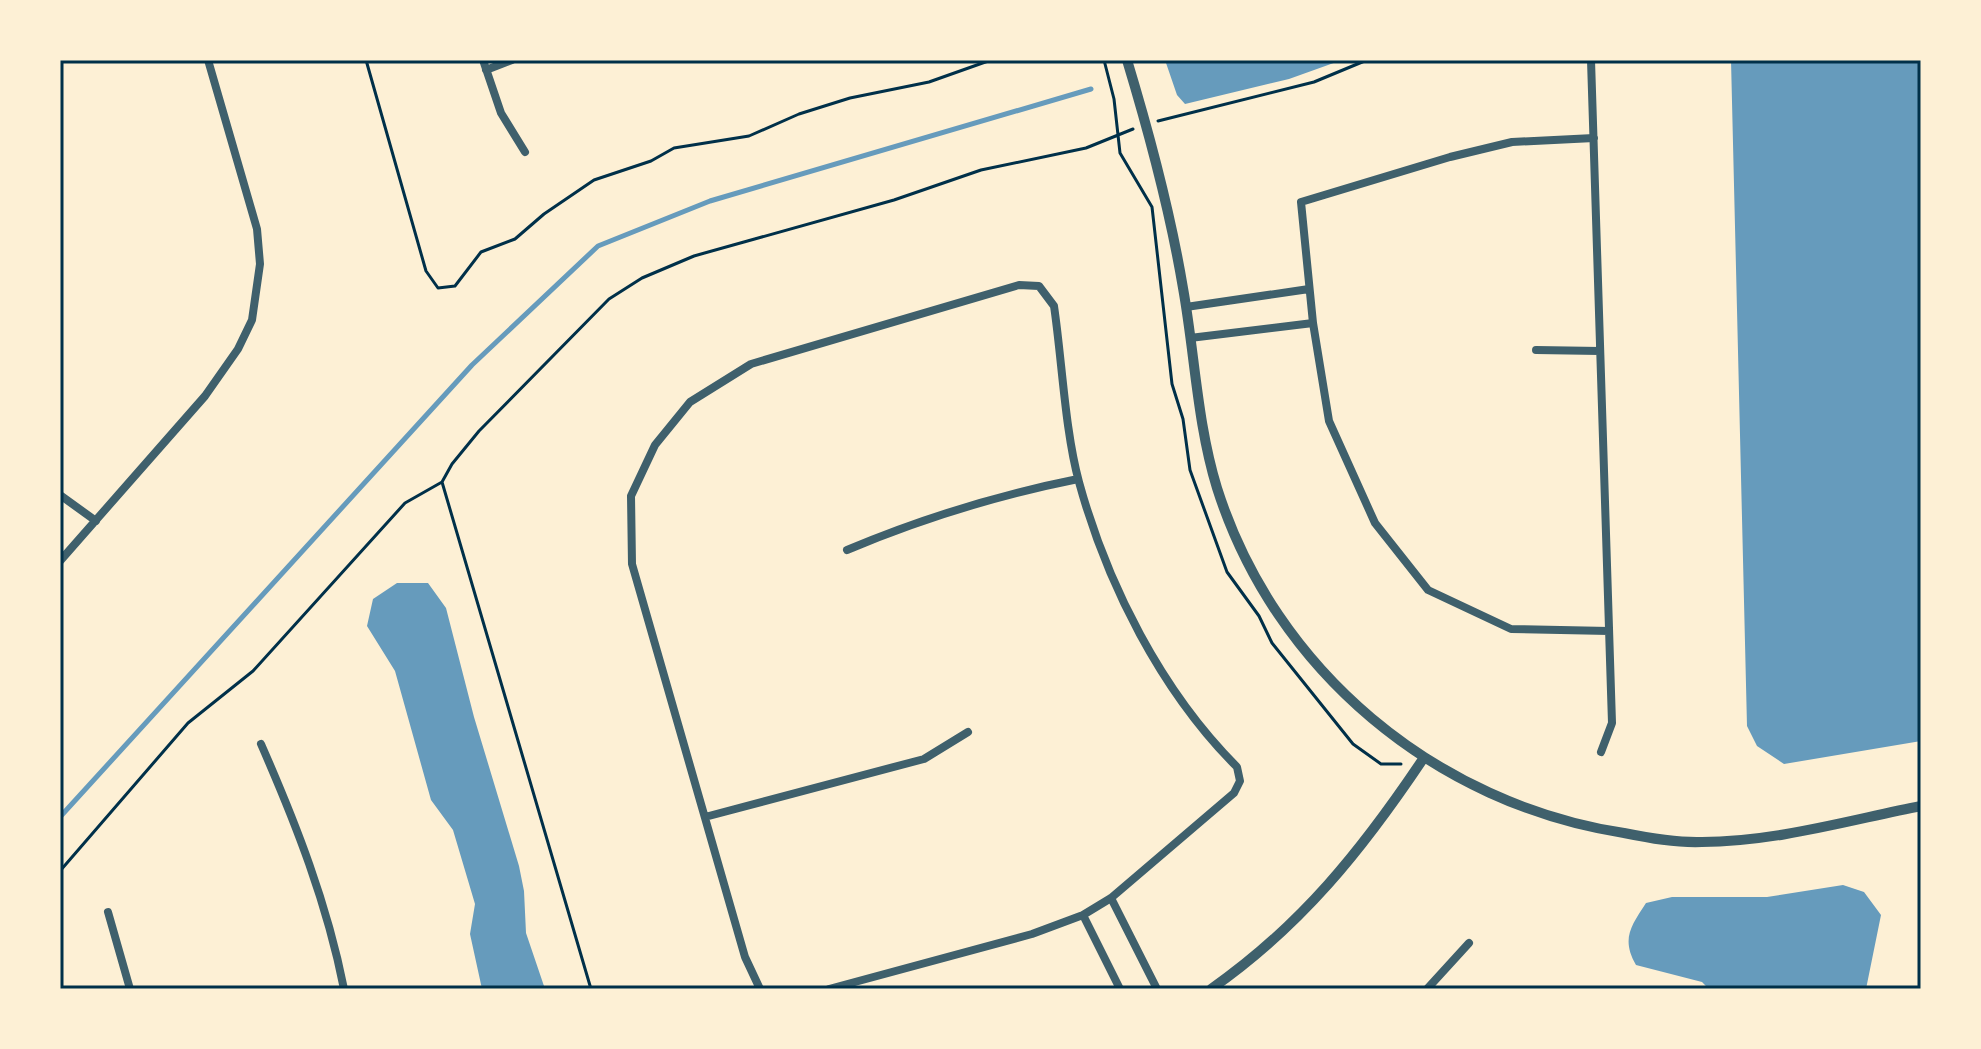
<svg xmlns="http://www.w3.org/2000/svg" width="1981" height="1049" viewBox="0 0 1981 1049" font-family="'Roboto Condensed',sans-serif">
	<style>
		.water { fill: #669bbc }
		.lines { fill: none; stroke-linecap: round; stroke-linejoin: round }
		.stream { stroke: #669bbc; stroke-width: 5 }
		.path { stroke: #003049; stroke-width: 3 }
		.minor { stroke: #3f606c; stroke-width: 8 }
		.tertiary { stroke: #3f606c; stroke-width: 10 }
		.neatline { fill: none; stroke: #003049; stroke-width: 3 }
	</style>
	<rect width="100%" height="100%" fill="#fdf0d5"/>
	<path class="water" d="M1165,60H1342L1289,79L1185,104L1177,95Z
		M1731,60H1921V741L1784,764L1757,746L1747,726Z
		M397,583H428L446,608L474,717L519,866L524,891L526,933L545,989H482L470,934L475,904L453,830L431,800L395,671L367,626L373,599Z
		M1843,885L1864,892L1881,915L1866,989H1709L1702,982L1636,965C1621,939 1631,926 1646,903L1672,897H1767Z"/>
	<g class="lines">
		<path class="stream" d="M60,817L472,365L598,246L710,201L1091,89"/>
		<path class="path" d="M366,60L426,271L438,288L455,286L481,252L515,239L544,214L594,180L651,161L674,148L749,136L799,114L850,98L929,82L991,60
			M1104,60L1114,99L1120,153L1152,207L1172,384L1183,419L1190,470L1227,572L1259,616L1272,643L1353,744L1381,764H1401
			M1158,121L1314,82L1367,60
			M442,482L591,989
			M60,871L188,723L253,671L405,503L442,482L452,464L479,431L609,299L642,278L694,256L894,200L981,170L1086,148L1133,129"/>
		<path class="minor" d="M483,60L501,113L525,152
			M1591,60L1612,723L1601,752
			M486,70L512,60
			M1594,138L1512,142L1450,157L1301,202L1313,323L1329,421L1375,523L1428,590L1511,629L1609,631
			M1186,307L1309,289
			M1190,338L1313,323
			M1536,350L1600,351
			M60,495L96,521
			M847,550C923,518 998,495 1078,479
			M60,561L205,396L238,349L252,320L260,264L257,229L208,60
			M261,744C296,824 327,903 344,989
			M705,817L924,759L968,732
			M1111,898L1157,989
			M108,912L130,989
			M1083,915L1120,989
			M760,989L745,957L632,564L631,496L655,445L690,402L751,364L1019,285L1039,286L1054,306C1062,360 1065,431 1079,482C1107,584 1161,691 1237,767L1240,781L1234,793L1111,898L1083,915L1032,934L829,989
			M1427,989L1469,943"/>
		<path class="tertiary" d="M1127,60C1150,136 1170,210 1183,288C1195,355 1197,423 1217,488C1275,671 1436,804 1624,833C1649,838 1676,843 1702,842C1775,842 1850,820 1921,806
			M1211,989C1301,926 1362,850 1423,759"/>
	</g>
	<rect width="1981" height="1049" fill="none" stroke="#fdf0d5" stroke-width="124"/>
	<rect x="62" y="62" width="1857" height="925" class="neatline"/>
</svg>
